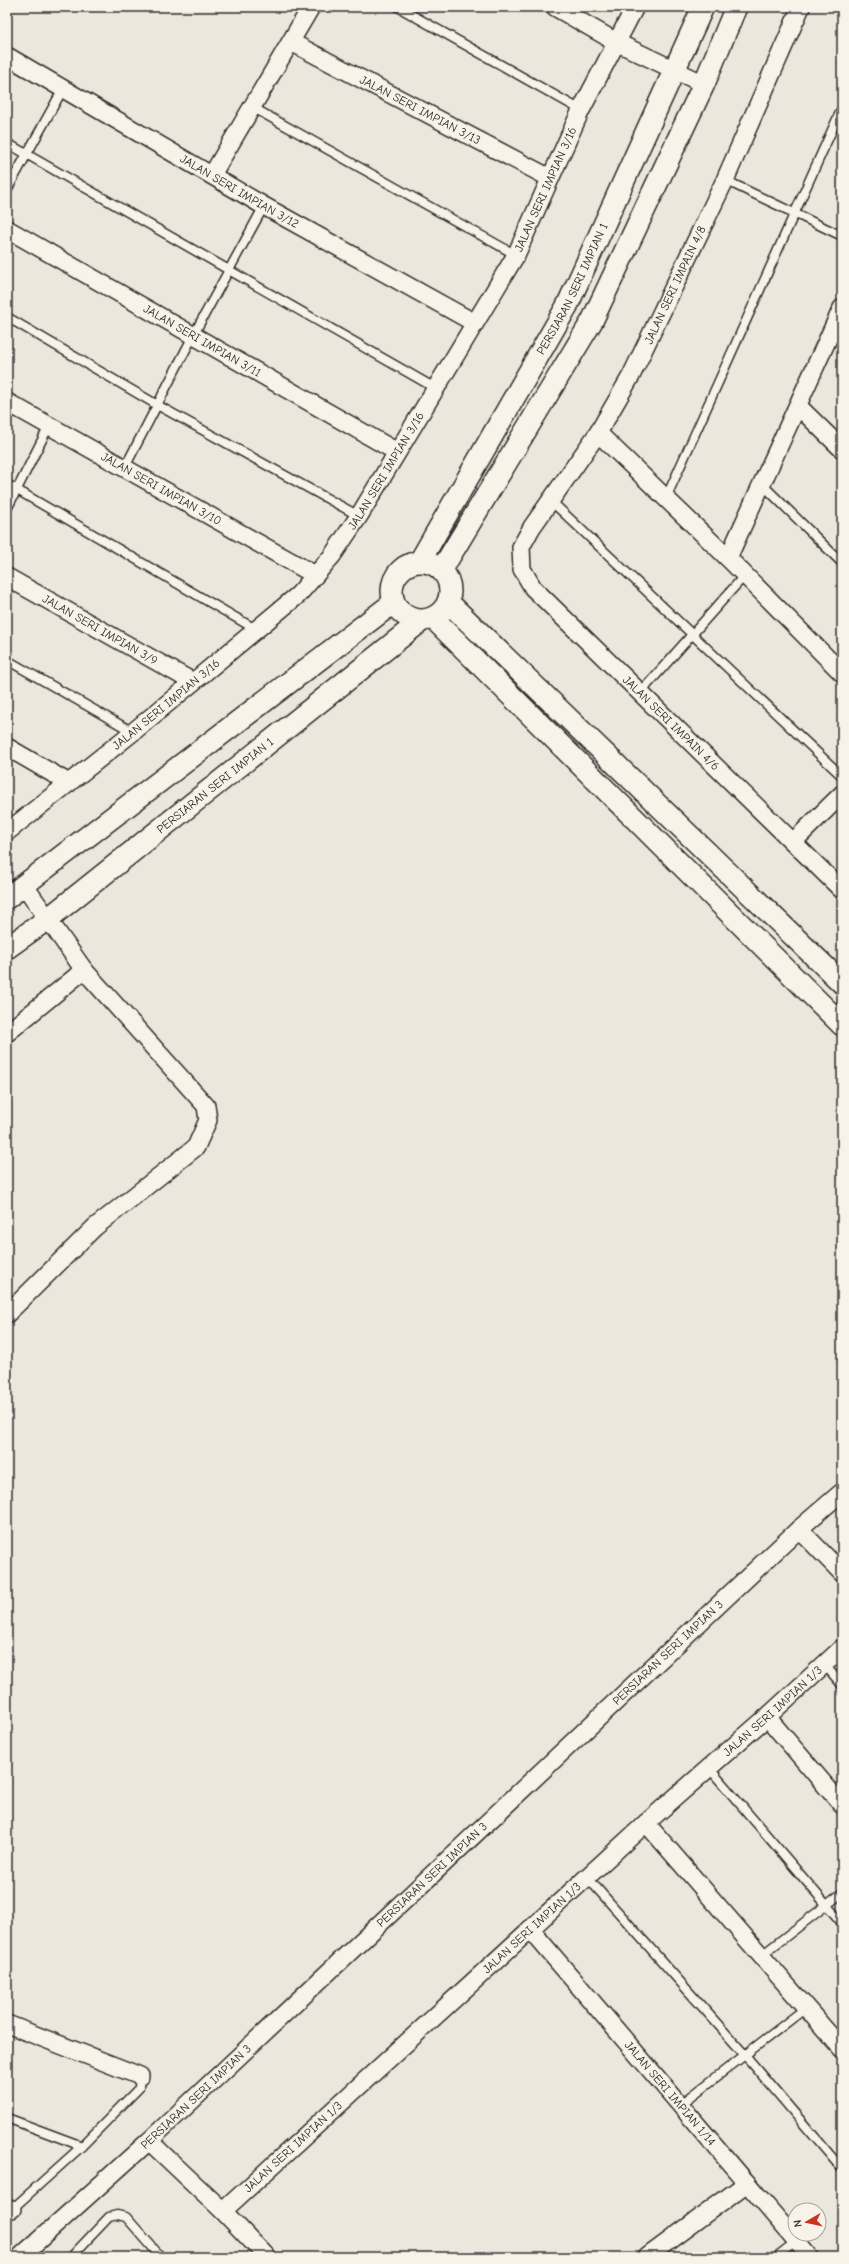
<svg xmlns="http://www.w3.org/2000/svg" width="849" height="2264" viewBox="0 0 849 2264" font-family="'Comic Neue',sans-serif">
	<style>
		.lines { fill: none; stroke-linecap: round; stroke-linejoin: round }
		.service-casing { stroke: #2b2b2b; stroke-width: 11 }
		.minor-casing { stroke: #2b2b2b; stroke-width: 20 }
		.tertiary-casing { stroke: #2b2b2b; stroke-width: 24 }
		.service { stroke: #f7f3e8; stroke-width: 8 }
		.minor { stroke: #f7f3e8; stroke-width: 17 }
		.tertiary { stroke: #f7f3e8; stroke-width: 21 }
		.labels { text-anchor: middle; stroke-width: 3; stroke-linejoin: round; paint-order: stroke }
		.street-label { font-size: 12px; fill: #2b2b2b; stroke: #f7f3e8 }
	</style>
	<rect width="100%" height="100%" fill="#ebe7dd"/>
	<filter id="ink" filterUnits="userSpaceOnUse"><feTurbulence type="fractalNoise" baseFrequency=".025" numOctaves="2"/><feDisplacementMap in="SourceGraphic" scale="8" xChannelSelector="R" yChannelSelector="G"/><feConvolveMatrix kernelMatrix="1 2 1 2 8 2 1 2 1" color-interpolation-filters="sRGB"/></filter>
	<g filter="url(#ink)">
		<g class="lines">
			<defs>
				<path id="service" d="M398,7L581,110
					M252,107L516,255
					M7,143L435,388
					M725,180L842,236
					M7,190L63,89
					M7,317L159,406L359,516
					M832,331L842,341
					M124,469L194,334L264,206
					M7,484L257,630
					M762,484L842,563
					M666,498L842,108
					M550,500L842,776
					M7,509L49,426
					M7,660L133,732
					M641,692L745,575
					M824,1664L842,1685
					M709,1768L842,1923
					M587,1877L745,2055L842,2169
					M762,1955L842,1893
					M680,2105L807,2007
					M7,2118L82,2146
					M11,2210L82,2146L139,2088L140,2076
					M71,2257L109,2217L117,2215L126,2217L161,2257
					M776,2257L797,2241"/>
				<g id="minor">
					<path d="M555,7L618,43L704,84"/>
					<path id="s1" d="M801,7L725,180L631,376L598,433L532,527L521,547L522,569L533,588L842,890"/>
					<path id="s2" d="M291,42L550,178"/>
					<path id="s3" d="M7,56L264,206L473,322"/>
					<path d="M212,175L311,7"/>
					<path id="s4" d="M7,229L397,452"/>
					<path id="s5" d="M7,402L315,575"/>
					<path d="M798,406L842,449"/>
					<path d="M598,433L728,558L842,673"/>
					<path d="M728,558L842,308"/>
					<path id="s6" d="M7,577L193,682"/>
					<path d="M7,747L69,783"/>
					<path id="s7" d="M7,832L133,732L298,595L332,556L359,516L516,255L581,110L635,7"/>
					<path d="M794,841L842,794"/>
					<path d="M7,1033L84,970"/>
					<path d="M7,1314L95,1227L196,1147L208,1120L206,1106L84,970L24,885"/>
					<path d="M799,1529L842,1573"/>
					<path d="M767,1717L842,1805"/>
					<path d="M646,1823L842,2049"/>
					<path id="s8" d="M530,1929L810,2257"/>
					<path d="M7,2024L140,2076"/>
					<path d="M149,2141L223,2211L267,2257"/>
					<path d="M7,2208L12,2209"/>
					<path id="s9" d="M223,2211L646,1823L767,1717L842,1648"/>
					<path id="s10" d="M20,2257L149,2141L799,1529L842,1492"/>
					<path d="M647,2257L747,2183"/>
				</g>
				<g id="tertiary">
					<path id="s11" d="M420,561L567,306L703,7"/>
					<circle cx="421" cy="591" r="29"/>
					<path d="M442,569L592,321L704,84L736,7"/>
					<path d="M448,602L842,983"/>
					<path d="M433,618L842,1025"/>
					<path d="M7,898L393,603"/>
					<path id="s12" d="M7,948L49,918L421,621"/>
				</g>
			</defs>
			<use href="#service" class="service-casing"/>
			<use href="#minor" class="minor-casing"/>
			<use href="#tertiary" class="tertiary-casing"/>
			<use href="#service" class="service"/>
			<use href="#minor" class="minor"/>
			<use href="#tertiary" class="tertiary"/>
		</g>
	</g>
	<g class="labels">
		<g class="street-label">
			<text dy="4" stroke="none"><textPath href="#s2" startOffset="146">JALAN SERI IMPIAN 3/13</textPath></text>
			<text dy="4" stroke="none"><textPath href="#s7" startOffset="852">JALAN SERI IMPIAN 3/16</textPath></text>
			<text dy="4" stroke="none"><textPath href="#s3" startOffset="269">JALAN SERI IMPIAN 3/12</textPath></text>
			<text transform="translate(675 285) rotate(-65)" y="4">JALAN SERI IMPAIN 4/8</text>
			<text dy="4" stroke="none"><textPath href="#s11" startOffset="312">PERSIARAN SERI IMPIAN 1</textPath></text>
			<text dy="4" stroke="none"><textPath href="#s4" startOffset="225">JALAN SERI IMPIAN 3/11</textPath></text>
			<text dy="4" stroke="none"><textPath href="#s7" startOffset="528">JALAN SERI IMPIAN 3/16</textPath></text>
			<text dy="4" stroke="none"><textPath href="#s5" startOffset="177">JALAN SERI IMPIAN 3/10</textPath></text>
			<text dy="4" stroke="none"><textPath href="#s6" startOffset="107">JALAN SERI IMPIAN 3/9</textPath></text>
			<text dy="4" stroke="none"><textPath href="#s7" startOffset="204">JALAN SERI IMPIAN 3/16</textPath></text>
			<text dy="4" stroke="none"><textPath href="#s1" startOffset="847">JALAN SERI IMPAIN 4/6</textPath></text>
			<text dy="4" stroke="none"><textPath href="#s12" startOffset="264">PERSIARAN SERI IMPIAN 1</textPath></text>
			<text dy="4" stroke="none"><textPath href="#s10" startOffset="886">PERSIARAN SERI IMPIAN 3</textPath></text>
			<text dy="4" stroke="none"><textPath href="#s9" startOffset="743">JALAN SERI IMPIAN 1/3</textPath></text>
			<text dy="4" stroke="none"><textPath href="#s10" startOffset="562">PERSIARAN SERI IMPIAN 3</textPath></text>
			<text dy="4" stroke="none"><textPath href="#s9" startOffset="419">JALAN SERI IMPIAN 1/3</textPath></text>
			<text dy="4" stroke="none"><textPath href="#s8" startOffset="216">JALAN SERI IMPIAN 1/14</textPath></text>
			<text dy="4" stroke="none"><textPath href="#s10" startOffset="238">PERSIARAN SERI IMPIAN 3</textPath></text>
			<text dy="4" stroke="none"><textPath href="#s9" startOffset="95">JALAN SERI IMPIAN 1/3</textPath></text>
		</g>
	</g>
	<rect width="849" height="2264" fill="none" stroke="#f7f3e8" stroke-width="24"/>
	<rect x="12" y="12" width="825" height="2240" fill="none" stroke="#2b2b2b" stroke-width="1.5" filter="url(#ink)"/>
	<g transform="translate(807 2222) rotate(261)"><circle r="19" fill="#f7f3e8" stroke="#a5a39c"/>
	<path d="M0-3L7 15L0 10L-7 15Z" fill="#c8321e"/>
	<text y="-6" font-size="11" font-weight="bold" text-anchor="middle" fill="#2b2b2b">N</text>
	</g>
</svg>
